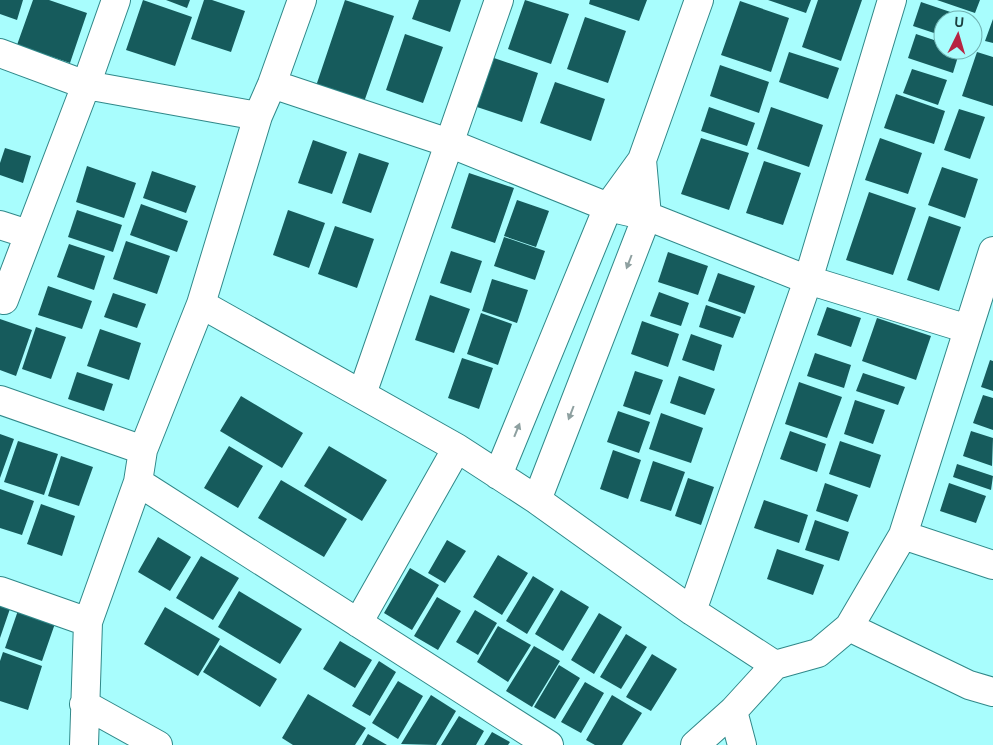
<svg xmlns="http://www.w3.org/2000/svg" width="993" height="745" viewBox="0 0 993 745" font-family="'DM Sans',sans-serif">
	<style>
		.building { fill: #165b5c }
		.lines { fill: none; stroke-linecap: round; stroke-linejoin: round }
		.street-casing { stroke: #308889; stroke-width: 30 }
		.street { stroke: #fff; stroke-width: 28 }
		.oneway { fill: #8ea0a0 }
	</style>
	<rect width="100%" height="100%" fill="#a8fdfd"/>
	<path class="building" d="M0,0H23L17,20L0,14Z
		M33,0H49L87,13L70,63L17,45Z
		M143,0L192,17L175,66L126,50Z
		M166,0H190L187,8Z
		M204,0H212L245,11L231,52L191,39Z
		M345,0L394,16L364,102L316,86Z
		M419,0H461L450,32L412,19Z
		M525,0L569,14L551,64L508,49Z
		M590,0H647L639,21L589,4Z
		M768,0H811L806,13Z
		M818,0H862L841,61L802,47Z
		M937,0H980L975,13Z
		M740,1L789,18L771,72L721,55Z
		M921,2L968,18V20H943V36L913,26Z
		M585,17L626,31L608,83L567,69Z
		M993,19V43L985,41Z
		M405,34L443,47L423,103L386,90Z
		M916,34L943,43V50H960L953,73L908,58Z
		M789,52L839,68L828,99L779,82Z
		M977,52L993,57V106L962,96Z
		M494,58L538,73L522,122L477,107Z
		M720,65L769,82L759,113L710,96Z
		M912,69L947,80L938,105L903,93Z
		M555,82L605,99L591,141L540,123Z
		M896,94L945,111L934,144L884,128Z
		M709,107L755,123L747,146L701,131Z
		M771,107L823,125L809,167L757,149Z
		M959,109L985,117L970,159L944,150Z
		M701,138L749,153L729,210L681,194Z
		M880,138L922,153L908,194L865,180Z
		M313,140L347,152L332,194L298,183Z
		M5,148L31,156L23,183L0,175V163Z
		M359,153L389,163L371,213L342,203Z
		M764,161L801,173L783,225L746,213Z
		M87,166L136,183L124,218L76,202Z
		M942,167L978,179L965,218L928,205Z
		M152,171L196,186L186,213L143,198Z
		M469,173L514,188L495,243L451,228Z
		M869,192L916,208L893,275L846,260Z
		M517,200L549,211L536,247L504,236Z
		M141,204L188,221L177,252L130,235Z
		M77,210L122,225L113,252L68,237Z
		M288,210L325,223L309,268L273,255Z
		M929,216L961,227L939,291L907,280Z
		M335,226L374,239L357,288L318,274Z
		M504,237L545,251L535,280L494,266Z
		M126,241L170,256L157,294L113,279Z
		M69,244L105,256L94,290L57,277Z
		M451,251L482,261L471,293L440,283Z
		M668,252L708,266L698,295L658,282Z
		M718,273L755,286L745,314L708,301Z
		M492,279L528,290L517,323L482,311Z
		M48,286L92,301L82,329L38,315Z
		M659,292L689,303L681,326L650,316Z
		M113,293L146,304L137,328L104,317Z
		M430,295L470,309L454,353L415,340Z
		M706,305L741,317L733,338L699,327Z
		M827,307L861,318L851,347L817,335Z
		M481,313L512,324L498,365L467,354Z
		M877,318L931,336L916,380L862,361Z
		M0,319L32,330L16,376L0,370Z
		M642,321L679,334L668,367L631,354Z
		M36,327L66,337L51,379L22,369Z
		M100,329L141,343L129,380L87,366Z
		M691,334L722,345L714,371L682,360Z
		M815,353L851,365L844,388L807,376Z
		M462,358L493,368L479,409L448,398Z
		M990,360L993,361V391L981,387Z
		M635,371L663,380L650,415L623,406Z
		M77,372L113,384L104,411L68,399Z
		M863,373L905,387L898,405L856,391Z
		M679,376L715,389L705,415L670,403Z
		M799,382L842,397L827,438L785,424Z
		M983,395L993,398V430L973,423Z
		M241,396L303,433L282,468L220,431Z
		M855,400L885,410L873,444L844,434Z
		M618,411L650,422L639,453L607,442Z
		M661,413L703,428L691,463L649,449Z
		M790,431L826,444L817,472L780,459Z
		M971,431L993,438L992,466L963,456Z
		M0,434L14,439L0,478Z
		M18,441L58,454L44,495L4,482Z
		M840,441L881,455L870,488L829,474Z
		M229,446L263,466L238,508L204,488Z
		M329,446L387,480L362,521L304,486Z
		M613,450L641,460L628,499L600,489Z
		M61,456L93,467L79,506L48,496Z
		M653,461L685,472L671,511L640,501Z
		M957,464L993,476L991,490L953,477Z
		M688,478L714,487L701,525L675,516Z
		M281,480L347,519L324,557L258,518Z
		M825,483L858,495L848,522L816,511Z
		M949,483L986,496L976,523L940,511Z
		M0,489L34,501L22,535L0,528Z
		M764,500L808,515L799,543L754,528Z
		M41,504L75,516L62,556L27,544Z
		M815,520L849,532L839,561L805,550Z
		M158,537L191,557L170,591L138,572Z
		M447,540L466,551L445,583L428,573Z
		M777,549L824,565L813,595L767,579Z
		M498,555L528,573L502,615L473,597Z
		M201,556L239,578L213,620L176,598Z
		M410,568L439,585L412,630L384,613Z
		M533,576L554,589L527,634L506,621Z
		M561,590L589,607L563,651L535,634Z
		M239,591L302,629L280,664L218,627Z
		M0,596L13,600L0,638Z
		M437,597L461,611L438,650L414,636Z
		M22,599L59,612L42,661L5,648Z
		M165,607L220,639L198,676L144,644Z
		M475,610L497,623L478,655L456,642Z
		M599,613L622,627L594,674L571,660Z
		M498,626L531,645L508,682L477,662Z
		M626,634L647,647L621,689L600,677Z
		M340,641L372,660L355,688L323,669Z
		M220,645L277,679L260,707L203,672Z
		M534,646L560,661L532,707L506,691Z
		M3,652L42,666L28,710L0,701V661Z
		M652,654L677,669L651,711L626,697Z
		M379,661L396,672L370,716L352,706Z
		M559,665L580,678L555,719L534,707Z
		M398,681L423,696L398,739L372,723Z
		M585,682L604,693L581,733L561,722Z
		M308,694L366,728L355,745H293L282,738Z
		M431,695L456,711L436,745L401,744Z
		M612,695L642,713L622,745H595L586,740Z
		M459,716L484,731L476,745H441Z
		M492,732L510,742L508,745H484Z
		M368,734L387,745H362Z"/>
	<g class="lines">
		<defs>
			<path id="street" d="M0,53L86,85L258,116
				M272,84L449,143L608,207L647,216L808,280L968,329
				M0,225L28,234
				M4,300L86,85L116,0
				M201,304L457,448L537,500L692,611L775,665
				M362,394L499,0
				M0,400L143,450
				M498,475L608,207L642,160L699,0
				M138,482L549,745
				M537,500L647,216L642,160
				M903,535L993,565
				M0,591L88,622
				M692,611L808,280L892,0
				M358,623L457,448
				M849,627L969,685L993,692
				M84,704L158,745
				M733,711L742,745
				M84,745L88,622L138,482L143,450L201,304L258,116L272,84L302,0
				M695,745L733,711L775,665L818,653L849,627L903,535L993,251"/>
		</defs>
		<use href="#street" class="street-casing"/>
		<use href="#street" class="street"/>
	</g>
	<defs><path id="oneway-solid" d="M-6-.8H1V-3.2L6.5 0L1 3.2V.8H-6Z" transform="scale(1.25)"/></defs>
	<g class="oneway">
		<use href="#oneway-solid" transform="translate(629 262) rotate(111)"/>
		<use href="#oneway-solid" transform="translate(571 413) rotate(111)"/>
		<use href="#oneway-solid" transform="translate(517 430) rotate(-68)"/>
	</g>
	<g transform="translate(958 35) rotate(5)"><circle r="24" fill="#a8fdfd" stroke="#70b1b1"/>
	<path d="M0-4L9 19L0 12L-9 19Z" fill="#b62442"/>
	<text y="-8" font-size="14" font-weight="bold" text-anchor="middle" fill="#1c4040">U</text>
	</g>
</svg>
